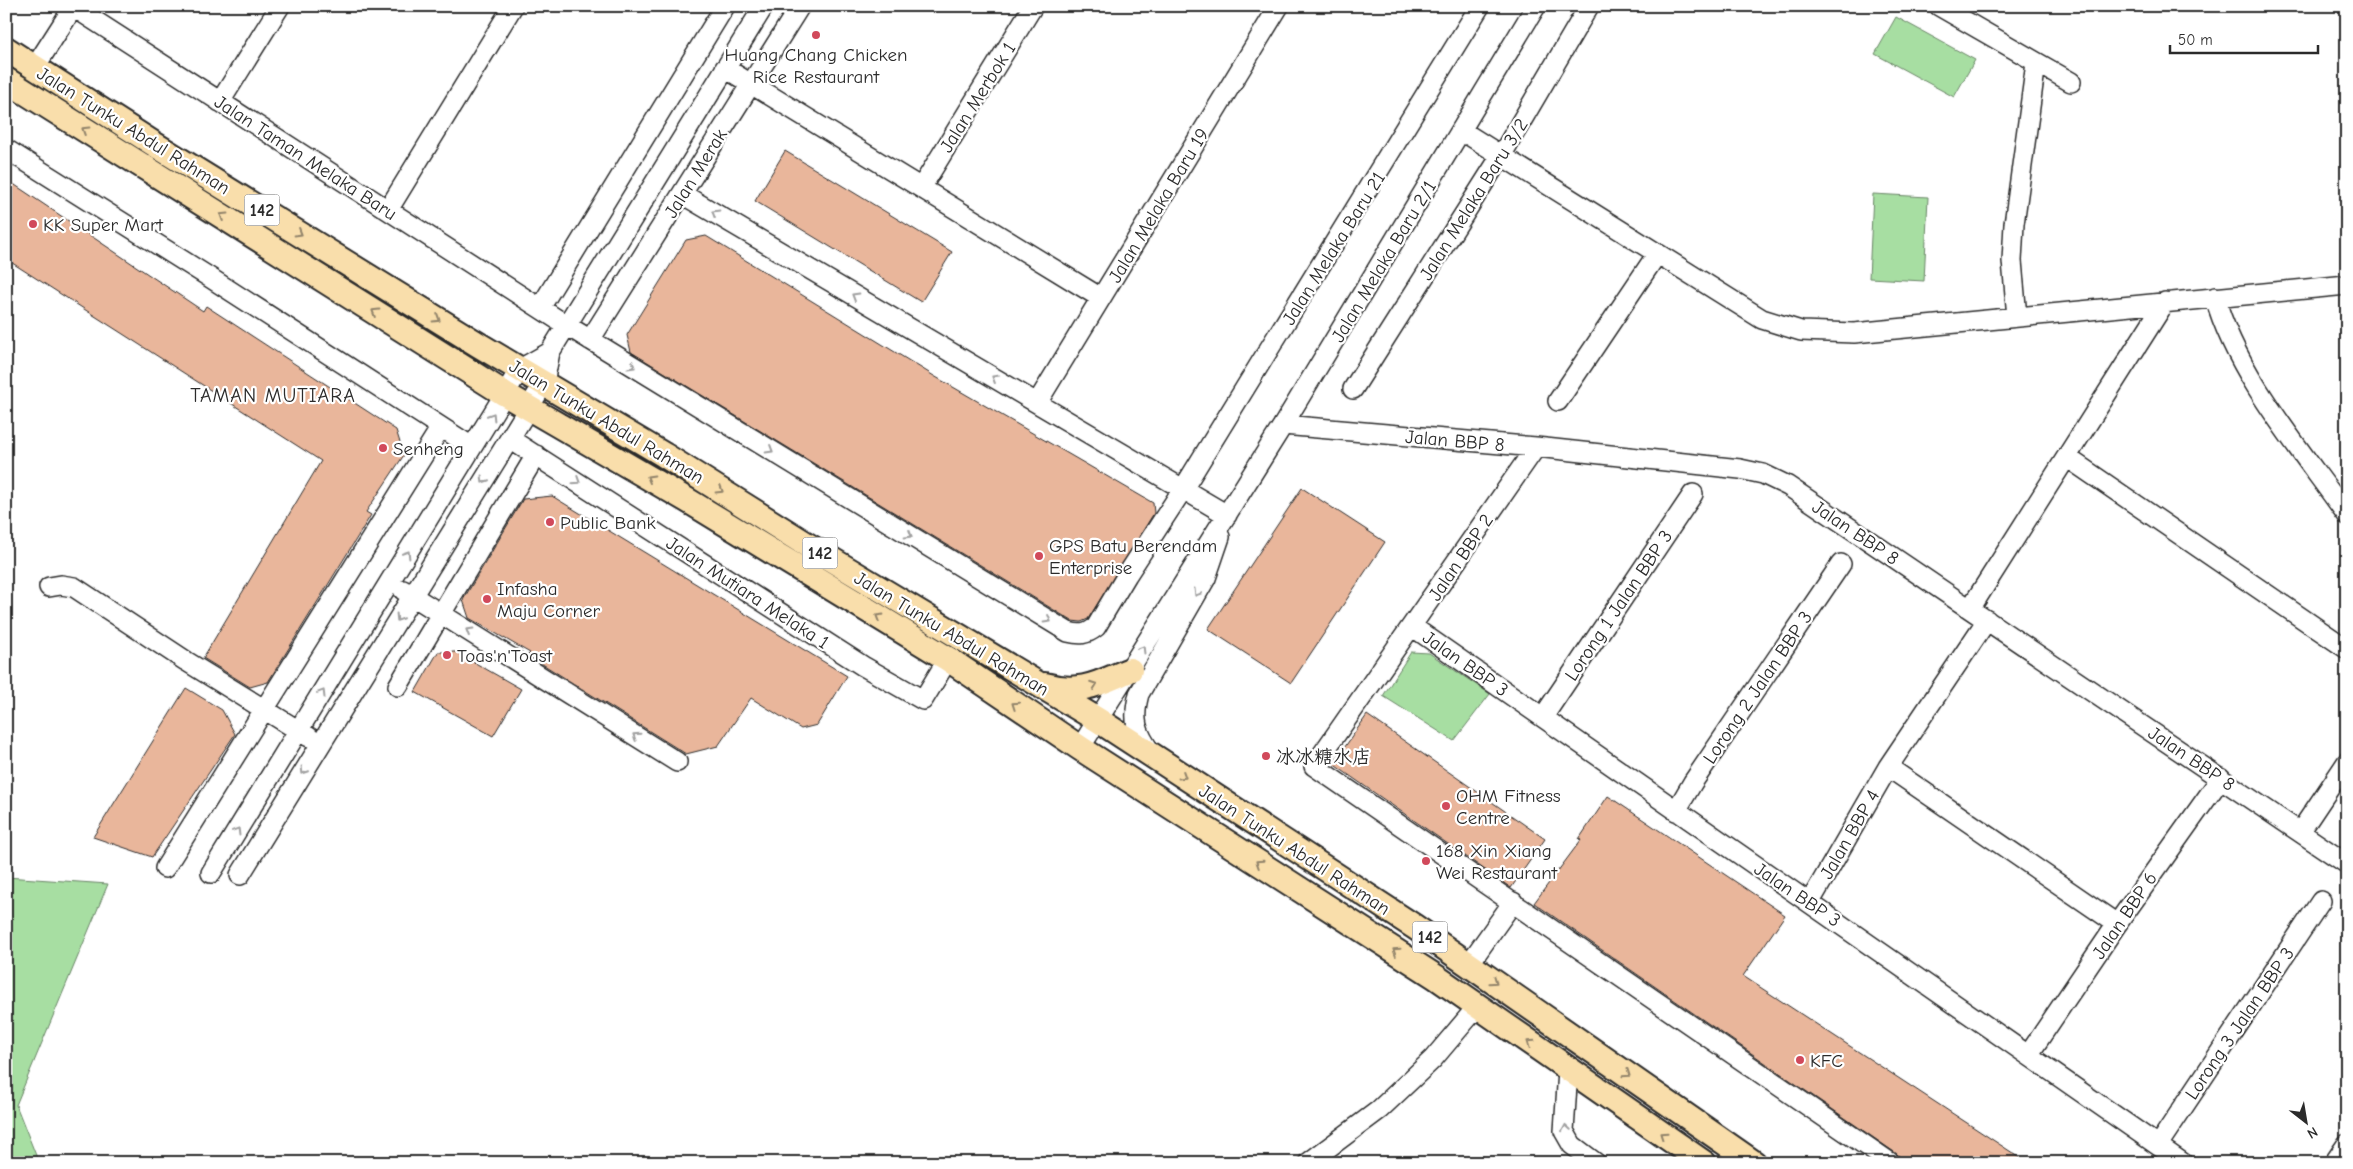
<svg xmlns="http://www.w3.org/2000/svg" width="2353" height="1169" viewBox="0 0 2353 1169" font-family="'Comic Neue','LXGW WenKai TC',sans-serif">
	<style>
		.green { fill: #a7dea2; stroke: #698466 }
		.building { fill: #e9b69b; stroke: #2b2b2b }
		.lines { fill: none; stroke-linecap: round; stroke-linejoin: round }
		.minor-casing { stroke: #2b2b2b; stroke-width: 22 }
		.major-casing { stroke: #2b2b2b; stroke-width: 28 }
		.minor { stroke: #fff; stroke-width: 19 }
		.major { stroke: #f9deab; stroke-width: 24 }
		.oneway { stroke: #92846b }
		.oneway2 { stroke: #a0a0a0 }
		.poi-dot { fill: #d1495b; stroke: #fff; stroke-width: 2 }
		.labels { text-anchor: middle; stroke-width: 4.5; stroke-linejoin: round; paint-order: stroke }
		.shield { fill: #fff; stroke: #6b6b6b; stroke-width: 1 }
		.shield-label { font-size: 18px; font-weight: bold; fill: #2b2b2b }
		.poi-label { font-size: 19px; fill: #2b2b2b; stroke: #fff; text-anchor: start }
		.street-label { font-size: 19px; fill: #2b2b2b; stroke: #fff }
		.neighbourhood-label { font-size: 20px; letter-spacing: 1px; fill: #2b2b2b; stroke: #fff }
	</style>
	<rect width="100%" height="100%" fill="#fff"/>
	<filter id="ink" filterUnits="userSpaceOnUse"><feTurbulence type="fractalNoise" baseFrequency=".02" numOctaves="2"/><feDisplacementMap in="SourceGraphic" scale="10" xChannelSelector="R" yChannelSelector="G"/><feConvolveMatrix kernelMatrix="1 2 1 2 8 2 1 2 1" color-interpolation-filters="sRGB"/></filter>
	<g filter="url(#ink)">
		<path class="green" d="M1896,17L1975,60L1954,97L1875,54Z
			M1873,194L1928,197L1924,281L1869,278Z
			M1411,652L1429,653L1490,694L1454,741L1383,696Z
			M6,877L108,884L16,1105L39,1163H6Z"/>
		<path class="building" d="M785,151L952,252L921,302L755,201Z
			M6,179L203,311L206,306L396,430L404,455L366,512L371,515L268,682L250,687L203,658L321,461L6,259Z
			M706,236L934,376L1153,503L1154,513L1088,619L1081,622L1072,621L631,352L627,335L686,240Z
			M1302,488L1385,542L1291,683L1208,629Z
			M552,496L847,676L817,725L801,729L751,698L718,746L686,754L528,655L530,653L469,618L463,600L523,499Z
			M438,652H456L521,689L493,736L415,692Z
			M186,688L222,710L235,734L152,857L93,837Z
			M1367,715L1545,839L1511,888L1333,764Z
			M1608,796L1785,915L1743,976L2028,1163H1906L1897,1154L1534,903L1581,840L1579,839Z"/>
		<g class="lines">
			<defs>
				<path id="minor" d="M72,6L566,325L1068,632C1080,635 1086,635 1096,627L1127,575L1183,489L1480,6
					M1939,6L2071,82
					M35,67L74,6
					M725,68L1101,298
					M220,102L280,6
					M1462,131L1762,319L1801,331L1854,333L2347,285
					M6,149L209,277L472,447
					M921,188L1033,6
					M682,194L1227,515
					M388,210L513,6
					M2215,297C2236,374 2301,450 2347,515
					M540,308L725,6
					M2017,317L2012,261L2014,224L2036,63
					M590,340L800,6
					M1353,389L1501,156L1589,6
					M1558,401L1657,254
					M1037,403L1279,6
					M1283,425L1536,447L1740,469L1763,474L1788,486L2347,864
					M510,439L863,666L923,700L948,659
					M1536,447L1314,766L1891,1163
					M2068,458L2347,649
					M49,587L61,585L74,587L186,661L309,737
					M403,590L677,762
					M1970,609L2165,302
					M1413,627L2183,1163
					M398,686L536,455
					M1543,717L1693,494
					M1080,748L1283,425L1536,6
					M1152,754C1136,732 1132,720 1139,694L1206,578L1220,537
					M1888,767L2117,924
					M1676,811L1693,782L1841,564
					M2300,832L2347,762
					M165,868L441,427
					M211,873L520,369L550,352
					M240,875L544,383L550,352L764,6
					M1810,902L1888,767L1987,620
					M1469,964L1513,902
					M2029,1054L2117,924L2221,778
					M1568,1070L1564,1131L1572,1145L1596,1163
					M2158,1145L2321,901
					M1308,1163L1379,1110L1433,1059L1477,1007
					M2334,1163L2347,1144"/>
				<path id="major" d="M6,49L154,144L479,345L664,455L809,546L1098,720L1415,927L1754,1163
					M6,80L505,394L687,500L948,659L1080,748L1436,977L1704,1163
					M1045,685C1080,695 1099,683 1130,670"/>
			</defs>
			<use href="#minor" class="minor-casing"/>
			<use href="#major" class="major-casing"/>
			<use href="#minor" class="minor"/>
			<use href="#major" class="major"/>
		</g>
		<defs><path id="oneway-chevron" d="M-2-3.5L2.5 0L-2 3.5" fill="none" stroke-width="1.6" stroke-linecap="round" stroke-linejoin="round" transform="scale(1.25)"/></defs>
		<g class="oneway">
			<use href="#oneway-chevron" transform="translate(85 130) rotate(-148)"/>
			<use href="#oneway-chevron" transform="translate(223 216) rotate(-148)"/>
			<use href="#oneway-chevron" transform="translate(299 233) rotate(31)"/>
			<use href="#oneway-chevron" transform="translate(375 312) rotate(-148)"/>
			<use href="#oneway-chevron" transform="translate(437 319) rotate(32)"/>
			<use href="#oneway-chevron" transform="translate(650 478) rotate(-150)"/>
			<use href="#oneway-chevron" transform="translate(720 490) rotate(32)"/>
			<use href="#oneway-chevron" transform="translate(879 617) rotate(-149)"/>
			<use href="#oneway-chevron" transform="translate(1094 685) rotate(-20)"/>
			<use href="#oneway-chevron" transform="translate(1015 705) rotate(-146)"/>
			<use href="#oneway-chevron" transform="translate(1183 776) rotate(32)"/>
			<use href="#oneway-chevron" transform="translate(1259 863) rotate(-147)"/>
			<use href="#oneway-chevron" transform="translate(1396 951) rotate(-147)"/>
			<use href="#oneway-chevron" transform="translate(1494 981) rotate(35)"/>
			<use href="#oneway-chevron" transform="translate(1530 1043) rotate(-145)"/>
			<use href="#oneway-chevron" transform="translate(1627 1074) rotate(35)"/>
			<use href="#oneway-chevron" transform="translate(1663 1135) rotate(-146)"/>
		</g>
		<g class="oneway2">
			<use href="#oneway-chevron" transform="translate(715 213) rotate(-149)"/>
			<use href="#oneway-chevron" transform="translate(855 296) rotate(-149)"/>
			<use href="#oneway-chevron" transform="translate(632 366) rotate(31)"/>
			<use href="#oneway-chevron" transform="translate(995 378) rotate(-149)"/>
			<use href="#oneway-chevron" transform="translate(492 416) rotate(-58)"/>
			<use href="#oneway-chevron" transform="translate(770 450) rotate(31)"/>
			<use href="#oneway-chevron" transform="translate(484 480) rotate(122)"/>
			<use href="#oneway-chevron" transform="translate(577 481) rotate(33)"/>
			<use href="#oneway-chevron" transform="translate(909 535) rotate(31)"/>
			<use href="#oneway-chevron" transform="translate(407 554) rotate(-58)"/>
			<use href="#oneway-chevron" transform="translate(1197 593) rotate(121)"/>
			<use href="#oneway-chevron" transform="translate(399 618) rotate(122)"/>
			<use href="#oneway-chevron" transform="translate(1048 620) rotate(31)"/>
			<use href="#oneway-chevron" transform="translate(469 631) rotate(-149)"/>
			<use href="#oneway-chevron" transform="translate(1142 649) rotate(-59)"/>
			<use href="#oneway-chevron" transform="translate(322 693) rotate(-59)"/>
			<use href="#oneway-chevron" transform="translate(636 736) rotate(-147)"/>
			<use href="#oneway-chevron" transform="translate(304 771) rotate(122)"/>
			<use href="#oneway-chevron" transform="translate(237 831) rotate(-59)"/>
			<use href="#oneway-chevron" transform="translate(1566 1128) rotate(-99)"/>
		</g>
	</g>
	<g class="poi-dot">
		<circle cx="816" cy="35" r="5"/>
		<circle cx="33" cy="224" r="5"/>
		<circle cx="383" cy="448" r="5"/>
		<circle cx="550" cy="522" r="5"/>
		<circle cx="1039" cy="556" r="5"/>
		<circle cx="487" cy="599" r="5"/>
		<circle cx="447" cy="655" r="5"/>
		<circle cx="1266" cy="756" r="5"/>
		<circle cx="1446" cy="806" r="5"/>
		<circle cx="1426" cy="861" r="5"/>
		<circle cx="1800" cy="1060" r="5"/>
	</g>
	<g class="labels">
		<g class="shield">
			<rect x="244.5" y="194.5" width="35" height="31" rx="4"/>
			<rect x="802.5" y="537.5" width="35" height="31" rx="4"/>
			<rect x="1412.5" y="921.5" width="35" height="31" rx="4"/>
		</g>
		<g class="shield-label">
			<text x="262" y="216">142</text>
			<text x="820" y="559">142</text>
			<text x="1430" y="943">142</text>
		</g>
		<g class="poi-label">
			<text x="816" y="61" text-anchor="middle">Huang Chang Chicken<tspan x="816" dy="22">Rice Restaurant</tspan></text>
			<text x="43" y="231">KK Super Mart</text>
			<text x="393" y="455">Senheng</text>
			<text x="560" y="529">Public Bank</text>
			<text x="1049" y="552">GPS Batu Berendam<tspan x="1049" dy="22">Enterprise</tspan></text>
			<text x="497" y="595">Infasha<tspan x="497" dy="22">Maju Corner</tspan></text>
			<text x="457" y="662">Toas'n'Toast</text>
			<text x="1276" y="763">冰冰糖水店</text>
			<text x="1456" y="802">OHM Fitness<tspan x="1456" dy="22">Centre</tspan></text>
			<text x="1436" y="857">168 Xin Xiang<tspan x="1436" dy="22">Wei Restaurant</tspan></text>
			<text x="1810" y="1067">KFC</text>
		</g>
		<g class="street-label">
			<text transform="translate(977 97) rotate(-58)" y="7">Jalan Merbok 1</text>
			<text transform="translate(134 130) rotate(32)" y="7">Jalan Tunku Abdul Rahman</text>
			<text transform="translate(306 157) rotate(33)" y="7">Jalan Taman Melaka Baru</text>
			<text transform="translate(695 173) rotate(-58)" y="7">Jalan Merak</text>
			<text transform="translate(1473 199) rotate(-58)" y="7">Jalan Melaka Baru 3/2</text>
			<text transform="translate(1158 205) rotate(-59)" y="7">Jalan Melaka Baru 19</text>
			<text transform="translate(1333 248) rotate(-58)" y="7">Jalan Melaka Baru 21</text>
			<text transform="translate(1383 261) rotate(-59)" y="7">Jalan Melaka Baru 2/1</text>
			<text transform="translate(607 421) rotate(31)" y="7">Jalan Tunku Abdul Rahman</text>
			<text transform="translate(1455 440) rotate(5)" y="7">Jalan BBP 8</text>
			<text transform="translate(1856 532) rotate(34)" y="7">Jalan BBP 8</text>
			<text transform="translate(1460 557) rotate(-56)" y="7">Jalan BBP 2</text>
			<text transform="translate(748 592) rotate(33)" y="7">Jalan Mutiara Melaka 1</text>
			<text transform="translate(1618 605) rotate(-56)" y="7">Lorong 1 Jalan BBP 3</text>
			<text transform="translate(952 633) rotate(31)" y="7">Jalan Tunku Abdul Rahman</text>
			<text transform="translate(1466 663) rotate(35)" y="7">Jalan BBP 3</text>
			<text transform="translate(1757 687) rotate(-56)" y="7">Lorong 2 Jalan BBP 3</text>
			<text transform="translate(2192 758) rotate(34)" y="7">Jalan BBP 8</text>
			<text transform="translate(1849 834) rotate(-60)" y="7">Jalan BBP 4</text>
			<text transform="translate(1295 849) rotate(33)" y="7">Jalan Tunku Abdul Rahman</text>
			<text transform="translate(1798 894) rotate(34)" y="7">Jalan BBP 3</text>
			<text transform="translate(2124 915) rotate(-56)" y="7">Jalan BBP 6</text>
			<text transform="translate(2239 1023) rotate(-56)" y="7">Lorong 3 Jalan BBP 3</text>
		</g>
		<g class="neighbourhood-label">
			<text x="273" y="402">TAMAN MUTIARA</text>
		</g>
	</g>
	<rect width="2353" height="1169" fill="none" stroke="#fff" stroke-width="25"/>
	<rect x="12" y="12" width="2328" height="1144" fill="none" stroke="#2b2b2b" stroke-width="2" filter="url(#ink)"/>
	<g transform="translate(2306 1122) rotate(149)" stroke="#ffffff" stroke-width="4" paint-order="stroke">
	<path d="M0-4L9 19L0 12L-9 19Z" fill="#2b2b2b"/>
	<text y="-8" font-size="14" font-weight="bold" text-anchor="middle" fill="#2b2b2b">N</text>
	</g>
	<path d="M2170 45v8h148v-8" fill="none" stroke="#2b2b2b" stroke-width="2.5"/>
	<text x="2178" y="45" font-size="15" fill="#2b2b2b" stroke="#ffffff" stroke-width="4" paint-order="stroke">50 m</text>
</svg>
